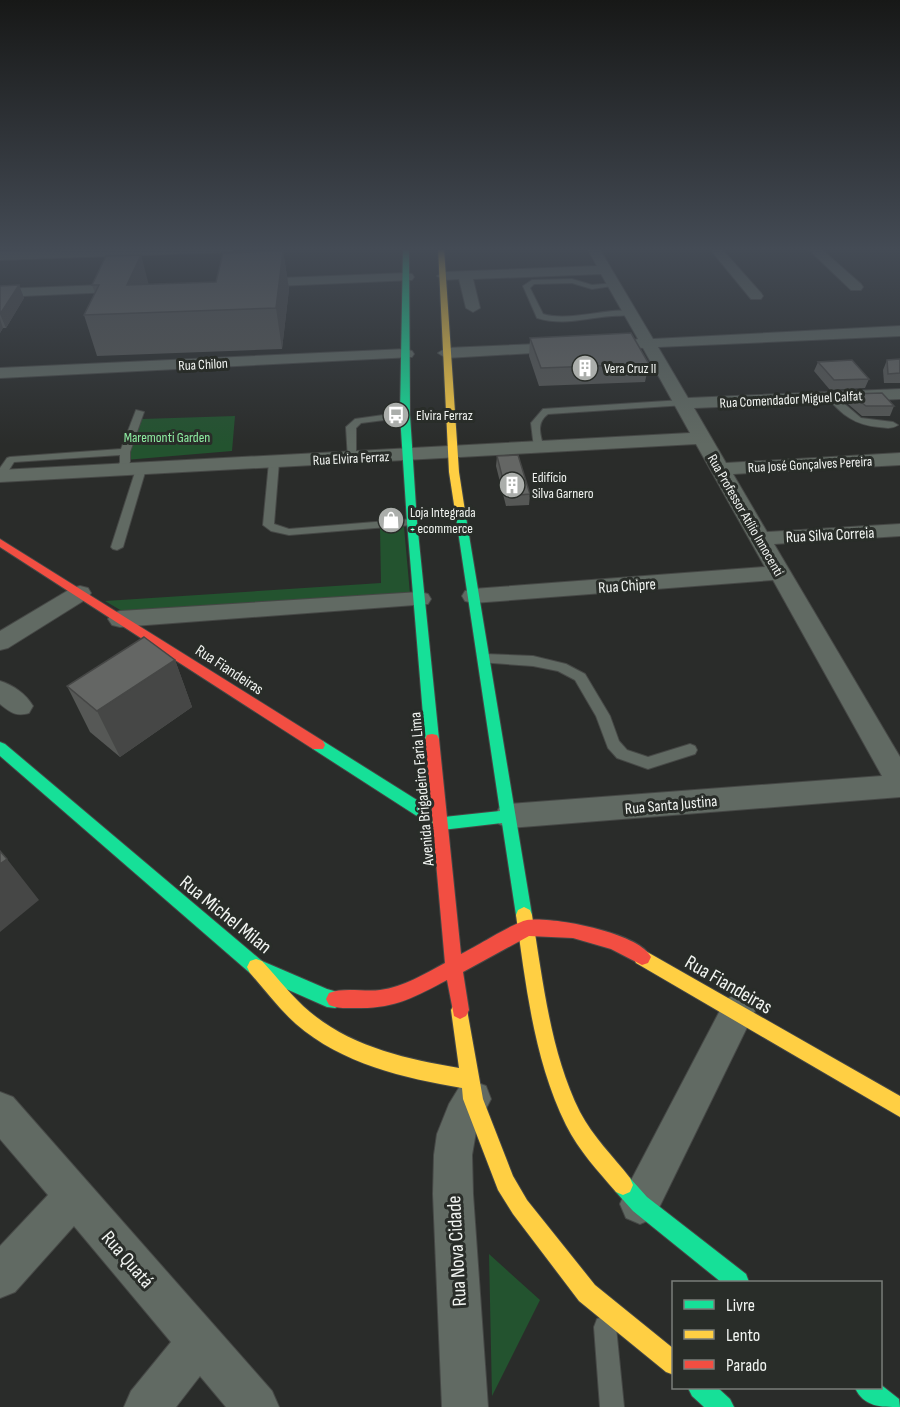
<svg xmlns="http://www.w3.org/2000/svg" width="900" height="1407" viewBox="0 0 900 1407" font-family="'Sofia Sans Condensed',sans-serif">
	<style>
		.green { fill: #23532f }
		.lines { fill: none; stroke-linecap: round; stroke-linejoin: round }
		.lane-casing { stroke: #464846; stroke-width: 2 }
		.street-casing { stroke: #464846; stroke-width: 2 }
		.fast-casing { stroke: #464846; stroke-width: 2 }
		.slow-casing { stroke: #464846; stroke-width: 2 }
		.jam-casing { stroke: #464846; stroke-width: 2 }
		.lane { fill: #616a63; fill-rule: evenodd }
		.street { fill: #616a63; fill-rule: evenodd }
		.fast { fill: #16e098; fill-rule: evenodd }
		.slow { fill: #ffcf43; fill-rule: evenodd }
		.jam { fill: #f24e42; fill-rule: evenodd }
		.wall { fill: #565856 }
		.shaded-wall { fill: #464746 }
		.building { fill: #646664; stroke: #464746; stroke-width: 1.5 }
		.labels { text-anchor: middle; stroke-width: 6; stroke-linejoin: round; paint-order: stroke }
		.far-street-label { font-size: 14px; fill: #f1f4f1; stroke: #292d29 }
		.far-poi-label { font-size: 14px; fill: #f1f4f1; stroke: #292d29; text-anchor: start }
		.far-park-label { font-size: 14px; fill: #8eeda2; stroke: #292d29 }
		.street-label { font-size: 16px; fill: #f1f4f1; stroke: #292d29 }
		.near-street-label { font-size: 20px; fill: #f1f4f1; stroke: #292d29 }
	</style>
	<rect width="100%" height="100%" fill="#2a2c2a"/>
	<path class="green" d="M235,416L232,451L125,460L142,419Z
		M404,527L410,594L127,614L105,601L381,583L380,528Z
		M489,1254L540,1300L492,1396Z"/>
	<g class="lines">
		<defs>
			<path id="lane" d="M572,279L592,285L615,283L619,285L592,289L572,283L534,284L530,288L543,314C571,323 619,304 635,313C628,317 620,315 612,316C585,318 564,326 537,318L523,286L532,280Z
				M828,395H834L861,418L893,422L898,425C892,429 886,428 879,427C855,425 842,415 827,397Z
				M682,400L685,401V405L548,414C536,423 540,434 544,448L539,451L534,448L531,423L543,409Z
				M136,410L144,412L130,452V462L125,472L121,473L116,470L120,462V455L14,462L4,478L0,479V468L7,458L10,457L121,449Z
				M405,412L408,413V417L361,423L356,428V458L348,460L346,427L355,419Z
				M274,459L279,462L274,524L289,529L412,519L417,522L412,525L289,535L271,531L263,525L269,462Z
				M141,466L146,469L123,547L117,550L113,549L111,547L136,469Z
				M484,654L533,656L566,664L585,674L610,716L619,741L627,750L648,757L690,744L695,746L697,750L695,754L648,769L617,758L608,748L596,716L575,680L558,671L533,666L479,662L478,659L479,656Z
				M605,1316L613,1319L616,1327L624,1407H600L594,1327L597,1319Z"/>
			<path id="street" d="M131,248H236L230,252L0,260V252Z
				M587,248H599L653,339L900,326V336L658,347L688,398L900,389V399L694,408L726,463L900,453V465L733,474L767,532L900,524V536L774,544L900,757V797L509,828L499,824L495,816L499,808L509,804L882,776L773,580L473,603L465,601L462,596L465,591L473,589L765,567L696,444L0,482V470L690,433L643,348L630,347L627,344L630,341L638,339L601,274L473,279L480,308L473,312L466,308L459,279L444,280L437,276L444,272L597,266Z
				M709,248H721L761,293L763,296L761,299H751Z
				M807,248H820L861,284L863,287L861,290H851Z
				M407,273L412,274L414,277L412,280L252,287L245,283L252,279Z
				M129,284L136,288L134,291L0,297V289Z
				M562,343L567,345L570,348L567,351L446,358L438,353L446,348Z
				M406,349L412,351L414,354L412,357L0,378V368Z
				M80,586L88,588L91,593L88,598L8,648L0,650V631L72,588Z
				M420,592L428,594L431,599L428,604L120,627L112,625L108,619L112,613L120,611Z
				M0,681C13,685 26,694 33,706L29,713C16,717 10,712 0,704Z
				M738,994L750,999L755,1011L654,1218L640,1224L626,1218L620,1204L626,1190L726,999Z
				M473,1081L486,1086L491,1099L477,1126L472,1155L473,1194L488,1407H442L433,1194L434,1155L437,1134L449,1104L460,1086Z
				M0,1092L13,1097L272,1391L279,1407H226L200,1376L176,1407H124L131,1391L171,1342L74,1226L15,1292L0,1298V1246L48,1195L0,1139Z"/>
			<path id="fast" d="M403,248H409L410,415L417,522L439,739L437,743H427L425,739L407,522L400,415Z
				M460,508L465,511L532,915L530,920L524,923L518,920L516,915L502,823L442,830L437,829L313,749L311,745L313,741H323L444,817L500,811L455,511Z
				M0,742L5,744L262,961L327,989L341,993L344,999L341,1005L335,1008L327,1007L250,973L0,756Z
				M623,1175L630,1178L647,1197L746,1274L749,1282H721L633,1211L616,1192L613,1185L616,1178Z
				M880,1384L899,1399L900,1407C880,1407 864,1407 855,1388H880Z
				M688,1388H718L730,1399L734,1407H704L692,1396Z"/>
			<path id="slow" d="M438,248H444L459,472L465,511L460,514L455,511L449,472Z
				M524,907L530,910L532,915C543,980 550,1052 580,1112C593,1137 613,1156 630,1178L633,1185L630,1192L623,1195L616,1192C598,1171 579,1151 566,1125C534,1060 526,986 516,915L518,910Z
				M642,949L900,1096V1117L636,963L633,957L636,951Z
				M256,959L262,961C278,978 292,997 310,1012C352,1047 406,1059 459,1068L451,1010L454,1004L460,1001L466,1004L483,1099L513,1176L527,1200L595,1285L674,1349V1375L666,1372L579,1301L513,1214L498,1190L463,1099L462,1088C404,1078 342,1064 296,1024C279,1009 265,990 250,973L247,967L250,961Z"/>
			<path id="jam" d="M0,539L323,741L325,745L323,749H313L0,547Z
				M432,734L437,735L439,739L461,954C476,947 513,923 527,920C552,916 640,933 651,957L648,963L642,965L611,949L573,938L529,936L463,972L469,1010L466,1016L460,1019L454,1016L447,980C415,997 394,1009 357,1008C347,1008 338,1009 329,1005L326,999L329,993C344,987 364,992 380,990C404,987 424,974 445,963L425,739L427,735Z"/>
		</defs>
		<use href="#lane" class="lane-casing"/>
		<use href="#street" class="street-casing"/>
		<use href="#fast" class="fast-casing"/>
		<use href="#slow" class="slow-casing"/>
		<use href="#jam" class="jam-casing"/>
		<use href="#lane" class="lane"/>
		<use href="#street" class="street"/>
		<use href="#fast" class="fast"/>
		<use href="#slow" class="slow"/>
		<use href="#jam" class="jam"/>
	</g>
	<path class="wall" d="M283,251L289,289L282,349L97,356L84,315L95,293L92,285L141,255L148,285L216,282Z
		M19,285L24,298L6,328H3L0,333V286Z
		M530,338L649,364L645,382L539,386L529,356Z
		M900,359V383H884L883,370L887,360Z
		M818,362L869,379L865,388L830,390L814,371Z
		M851,394L894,406L890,416H862L848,404Z
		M497,456L530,494L529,505L506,506L496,466Z
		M175,660L192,707L120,757L90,732L67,686Z"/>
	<path class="shaded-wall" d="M283,251L289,289L282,349L276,308Z
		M141,255L151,293L127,285Z
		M19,285L24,298L6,328L0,314Z
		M0,319L3,328L0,333Z
		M175,660L192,707L120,757L97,711Z
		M7,859L39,900L0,932V864Z"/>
	<path class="building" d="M283,251L276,308L84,315L99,285H92L106,256L141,255L127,285L216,282L223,253Z
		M19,285L0,314V286Z
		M631,333L649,364L541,368L530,338Z
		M900,359V373L888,374L887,360Z
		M852,360L869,379L834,380L818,362Z
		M882,393L894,406H866L851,394Z
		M518,455L530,494L507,496L497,456Z
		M144,637L175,660L97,711L67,686Z
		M0,851L7,859L0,864Z"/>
	<linearGradient id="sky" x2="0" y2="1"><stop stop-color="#171817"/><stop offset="0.56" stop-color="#444b55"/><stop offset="1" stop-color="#444b55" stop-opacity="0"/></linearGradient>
	<rect width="900" height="445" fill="url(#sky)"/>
	<defs>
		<symbol id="building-disc" viewBox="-11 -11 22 22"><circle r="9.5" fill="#abaeab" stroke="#292d29"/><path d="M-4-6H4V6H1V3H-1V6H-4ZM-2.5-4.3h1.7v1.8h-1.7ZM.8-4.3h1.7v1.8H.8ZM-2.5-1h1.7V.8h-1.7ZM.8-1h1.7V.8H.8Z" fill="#fff"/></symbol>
		<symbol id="bus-disc" viewBox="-11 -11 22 22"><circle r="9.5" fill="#abaeab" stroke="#292d29"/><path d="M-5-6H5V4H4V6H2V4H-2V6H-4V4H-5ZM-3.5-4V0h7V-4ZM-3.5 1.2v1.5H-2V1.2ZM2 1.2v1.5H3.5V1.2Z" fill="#fff"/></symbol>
		<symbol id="shop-disc" viewBox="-11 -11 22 22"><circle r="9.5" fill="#abaeab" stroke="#292d29"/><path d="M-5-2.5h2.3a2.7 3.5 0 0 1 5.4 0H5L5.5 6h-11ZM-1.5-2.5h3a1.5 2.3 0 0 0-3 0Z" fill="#fff"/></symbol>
	</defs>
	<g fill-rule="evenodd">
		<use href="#building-disc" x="570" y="353" width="30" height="30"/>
		<use href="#bus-disc" x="381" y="400" width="30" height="30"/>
		<use href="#building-disc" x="497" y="470" width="30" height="30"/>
		<use href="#shop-disc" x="376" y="505" width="30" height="30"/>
	</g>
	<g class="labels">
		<g class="far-street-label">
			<text transform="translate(203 364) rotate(-3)" y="5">Rua Chilon</text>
			<text transform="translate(791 399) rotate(-3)" y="5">Rua Comendador Miguel Calfat</text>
			<text transform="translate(351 458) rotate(-3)" y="5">Rua Elvira Ferraz</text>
			<text transform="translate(810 464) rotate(-3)" y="5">Rua José Gonçalves Pereira</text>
			<text transform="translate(746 515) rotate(60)" y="5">Rua Professor Atílio Innocenti</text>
		</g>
		<g class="far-poi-label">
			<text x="604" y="373">Vera Cruz II</text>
			<text x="416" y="420">Elvira Ferraz</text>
			<text x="532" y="482">Edifício<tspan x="532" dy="16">Silva Garnero</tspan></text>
			<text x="410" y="517">Loja Integrada<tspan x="410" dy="16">- ecommerce</tspan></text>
		</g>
		<g class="far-park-label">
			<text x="167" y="442">Maremonti Garden</text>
		</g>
		<g class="street-label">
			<text transform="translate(830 534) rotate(-3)" y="6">Rua Silva Correia</text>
			<text transform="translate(627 585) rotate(-4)" y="6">Rua Chipre</text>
			<text transform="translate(230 669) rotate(33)" y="6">Rua Fiandeiras</text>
			<text transform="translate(421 789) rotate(-95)" y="6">Avenida Brigadeiro Faria Lima</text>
			<text transform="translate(671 804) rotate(-5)" y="6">Rua Santa Justina</text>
		</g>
		<g class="near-street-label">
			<text transform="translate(226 914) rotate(39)" y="7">Rua Michel Milan</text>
			<text transform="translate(729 984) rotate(30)" y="7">Rua Fiandeiras</text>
			<text transform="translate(456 1251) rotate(-93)" y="7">Rua Nova Cidade</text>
			<text transform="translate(128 1259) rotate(49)" y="7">Rua Quatá</text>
		</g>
	</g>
	<rect x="672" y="1281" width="210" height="108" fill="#292d29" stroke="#797d79" stroke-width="1.5"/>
	<rect x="684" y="1300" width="30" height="9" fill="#16e098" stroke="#797d79" stroke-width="1.5"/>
	<text x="726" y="1311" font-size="18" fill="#f1f4f1">Livre</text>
	<rect x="684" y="1330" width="30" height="9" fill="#ffcf43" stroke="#797d79" stroke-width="1.5"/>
	<text x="726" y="1341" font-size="18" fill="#f1f4f1">Lento</text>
	<rect x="684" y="1360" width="30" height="9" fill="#f24e42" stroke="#797d79" stroke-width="1.5"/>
	<text x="726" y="1371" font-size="18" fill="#f1f4f1">Parado</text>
</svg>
